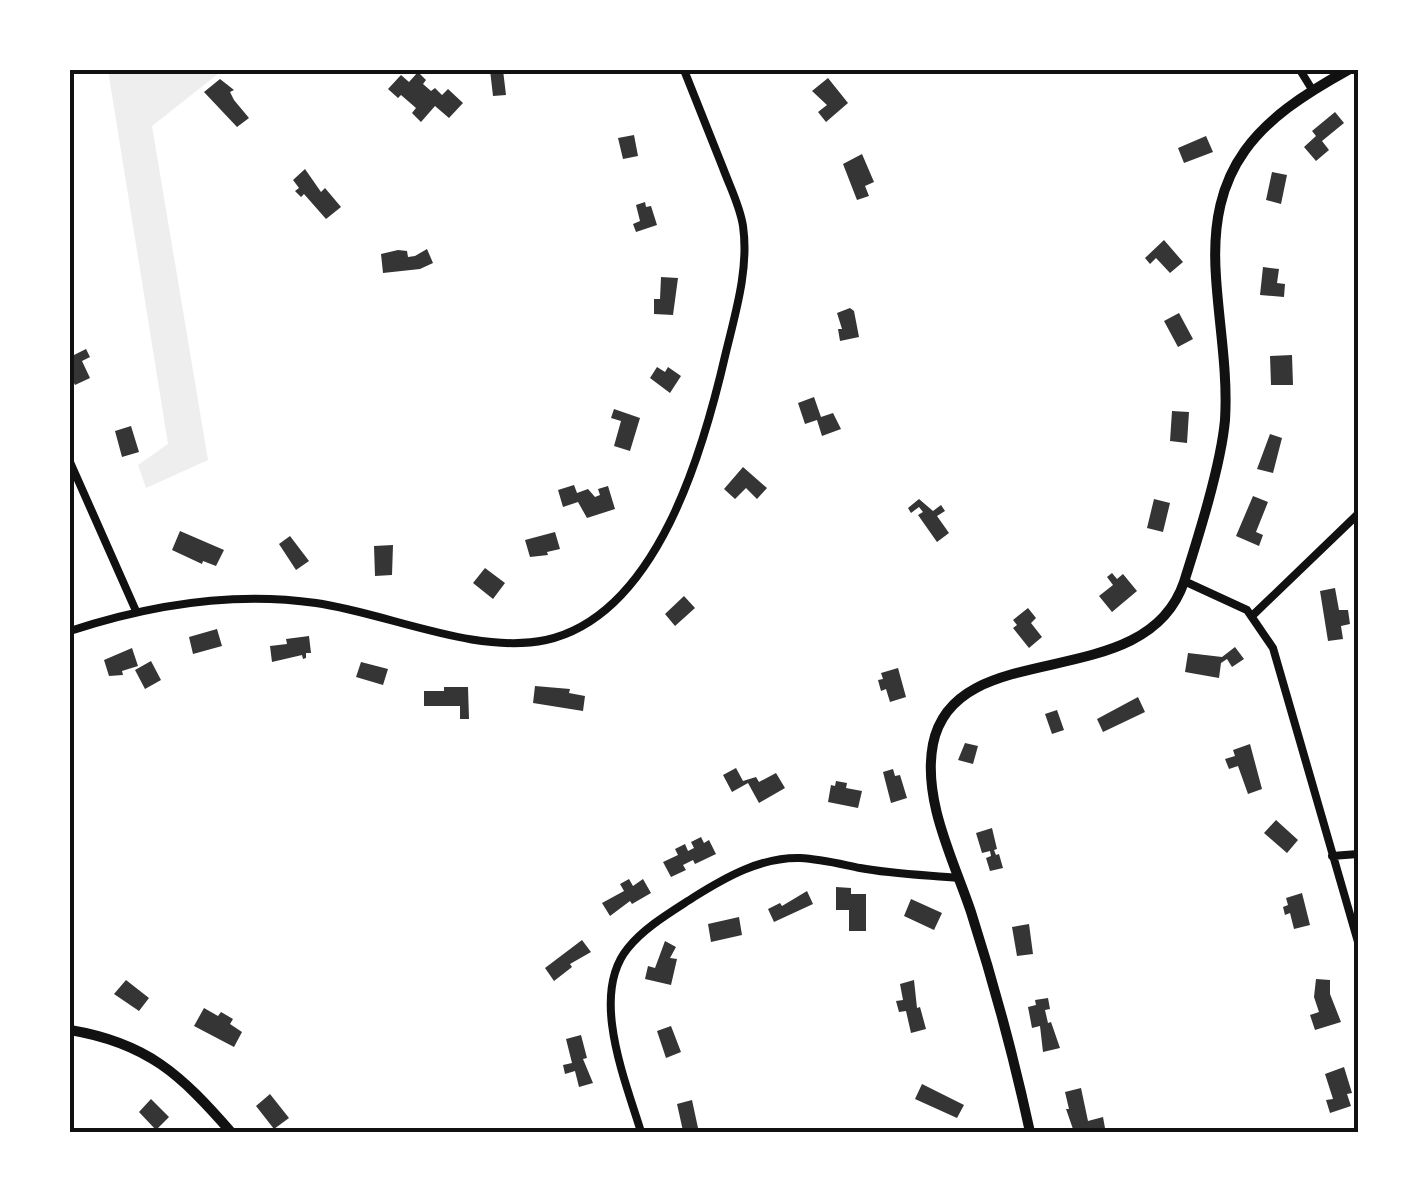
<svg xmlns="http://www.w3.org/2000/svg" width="1428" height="1202" viewBox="0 0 1428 1202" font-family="'Work Sans',sans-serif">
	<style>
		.green { fill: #eee }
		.building { fill: #353535 }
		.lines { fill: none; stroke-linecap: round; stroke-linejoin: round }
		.minor { stroke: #111; stroke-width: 8 }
		.tertiary { stroke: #111; stroke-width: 10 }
		.neatline { fill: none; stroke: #111; stroke-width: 4 }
	</style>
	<rect width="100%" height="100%" fill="#fff"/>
	<path class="green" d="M108,70H223L152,126L208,460L146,488L138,465L168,444Z"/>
	<path class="building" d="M490,70H503L506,95L493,96Z
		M418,72L426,80L423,84L431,91L435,88L442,95L448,89L463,103L449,118L435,106L421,122L412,113L416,108L401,95L398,98L388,89L401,75L409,82Z
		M828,78L848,103L826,122L818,112L827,105L812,91Z
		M220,79L234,90L230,92L234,100L249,118L237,127L204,92Z
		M1335,112L1344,123L1322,141L1329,150L1316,161L1304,147L1316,136L1312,131Z
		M634,135L638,156L623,159L618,138Z
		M1206,136L1213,152L1184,163L1178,148Z
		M862,154L874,182L865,186L869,196L857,200L843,164Z
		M305,169L321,192L325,188L341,207L326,219L304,194L301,197L295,191L299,188L293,180Z
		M1272,172L1287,175L1281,204L1266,200Z
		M645,202L646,207L651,206L657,225L636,232L633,224L640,221L636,205Z
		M1164,240L1183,262L1170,273L1156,258L1150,264L1145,258Z
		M427,249L433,263L420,269L383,273L381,254L398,250L407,251L408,257L415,256Z
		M1263,267L1279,269L1277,283L1285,284L1284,297L1260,295Z
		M661,277L678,278L673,315L654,314V299H660Z
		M850,308L854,311L859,337L840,341L838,329H842L837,313Z
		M1179,313L1193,339L1178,347L1164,321Z
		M86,349L90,357L82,361L90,378L75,385L70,375V357Z
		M1292,355L1293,385H1271L1270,356Z
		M657,367L665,372L668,367L681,376L670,393L650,378Z
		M814,397L821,417L833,413L841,429L822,436L817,420L805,424L798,403Z
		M614,409L640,418L630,451L614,446L621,421L611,418Z
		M1172,411L1189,412L1187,443L1170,441Z
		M131,426L139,452L122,457L115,431Z
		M1270,434L1282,438L1273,473L1257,469Z
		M743,467L767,488L757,499L746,488L735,499L724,489Z
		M574,485L577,493L588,489L595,497L600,495L598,489L608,486L615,509L587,518L578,502L563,507L558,490Z
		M1253,496L1268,502L1256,532L1263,535L1259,546L1236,536Z
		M919,499L933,511L941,505L945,511L937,516L949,533L937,542L918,515L923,512L919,507L911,513L908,508Z
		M1154,499L1170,503L1163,532L1147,528Z
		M180,531L224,550L216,566L203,561L202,564L172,550Z
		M555,532L560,549L547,552L548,555L530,557L525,540Z
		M290,536L309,561L296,570L279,544Z
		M393,545L392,575L375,576L374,546Z
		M485,568L505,583L493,599L473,583Z
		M1112,573L1117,579L1123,574L1137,591L1112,612L1099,596L1113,585L1107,577Z
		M1335,588L1339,610H1348L1350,624L1341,626L1343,639L1328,641L1320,591Z
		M684,596L695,608L675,626L665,614Z
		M1028,608L1036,618L1031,623L1042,637L1029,648L1013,628L1017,625L1013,620Z
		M217,629L222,646L193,654L189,637Z
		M309,636L311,653H306V658L303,659L302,655L272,662L270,646L287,644L286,639Z
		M1235,647L1244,659L1232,667L1227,659L1221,663L1219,678L1185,672L1188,653L1222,657Z
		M132,648L138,666L122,671L123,675L109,676L104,660Z
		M151,661L161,680L145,689L135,670Z
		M361,662L388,669L383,685L356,677Z
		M898,668L906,697L890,702L886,689L881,691L878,680L883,679L881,673Z
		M535,686L570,689L569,693L585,696L583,711L533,703Z
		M444,687H468L469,719H460V706H424V691H444Z
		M1138,697L1145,712L1103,732L1097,719Z
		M1057,710L1064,730L1052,734L1045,714Z
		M965,743L978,746L973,764L958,760Z
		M1250,744L1262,789L1248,794L1238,766L1229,769L1225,759L1235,756L1233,750Z
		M736,768L743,781L756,777L759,782L776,773L785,788L759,803L748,783L732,792L723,775Z
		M893,769L895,776L900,775L907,798L891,803L883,772Z
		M836,781L847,783L846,788L862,791L858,808L828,802L831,785L835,786Z
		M1276,820L1298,840L1287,853L1264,833Z
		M992,828L997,849L994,850L996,855L999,854L1003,868L990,871L986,858L991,856L990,851L982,853L976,833Z
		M701,837L704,843L709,840L716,854L695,864L693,860L683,865L686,870L671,877L663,862L678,855L675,849L685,844L688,851L694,848L691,842Z
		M629,879L633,886L643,879L651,893L632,904L630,901L610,916L602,903L624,891L620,884Z
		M836,887L851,888V894H866V931H849V910H836Z
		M807,891L813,904L774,922L768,909L780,903L782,906Z
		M1302,893L1310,925L1294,929L1290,913L1285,915L1283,907L1288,905L1286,898Z
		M911,899L942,913L934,930L904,916Z
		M739,917L742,935L711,942L708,924Z
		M1029,924L1033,954L1017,956L1012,927Z
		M582,940L591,952L570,964L572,967L554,981L545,968Z
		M665,941L676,947L670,958L677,959L671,985L645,979L648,966L655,968Z
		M1316,979L1330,980V994L1341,1022L1315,1030L1310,1015L1319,1012L1314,997Z
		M126,980L149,998L139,1011L114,994Z
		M914,980L917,1008L920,1007L926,1029L911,1033L906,1011L899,1012L896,1001L903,1000L900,984Z
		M1048,998L1050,1009L1045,1010L1048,1023L1051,1022L1060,1048L1043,1052L1040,1026L1032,1028L1028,1007L1036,1005L1035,1000Z
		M204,1008L218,1016L221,1012L233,1019L230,1024L242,1032L234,1047L194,1026Z
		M671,1026L681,1052L666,1058L657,1031Z
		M581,1035L587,1058L583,1059L593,1083L579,1087L575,1071L565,1074L563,1065L572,1063L566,1039Z
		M1344,1067L1352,1093L1347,1094L1351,1106L1330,1113L1326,1100L1333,1099L1325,1074Z
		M922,1084L964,1105L957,1118L915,1099Z
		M1081,1088L1088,1121L1103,1117L1105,1128L1074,1132L1066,1109H1069L1065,1092Z
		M270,1094L289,1118L274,1129L256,1106Z
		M151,1099L169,1117L156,1130L139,1112Z
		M692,1100L698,1128L683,1131L677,1104Z"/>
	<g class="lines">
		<path class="minor" d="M1300,70L1313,91
			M70,462L136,611
			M1184,581L1247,610L1273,648L1358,942
			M1252,616L1358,514
			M70,631C149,605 232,591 316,603C387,613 475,655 546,640C658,615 704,448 726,352C736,311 749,268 743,226C740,206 730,187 723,168C710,136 697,103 684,70
			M1332,856L1358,854
			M641,1132C626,1082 589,995 628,948C645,927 671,912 694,897C726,877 761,857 800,858C821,859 840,864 860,868C892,874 926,875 959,878"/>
		<path class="tertiary" d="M70,1030C148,1043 181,1075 231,1132
			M1030,1132C1014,1058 994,984 971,912C954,861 922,800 933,744C955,633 1145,697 1184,582C1198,538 1221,465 1225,420C1228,372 1219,325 1216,277C1208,166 1257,120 1348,70"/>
	</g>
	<rect width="1428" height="1202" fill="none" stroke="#ffffff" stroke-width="145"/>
	<rect x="72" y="72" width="1284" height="1058" class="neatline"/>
</svg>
